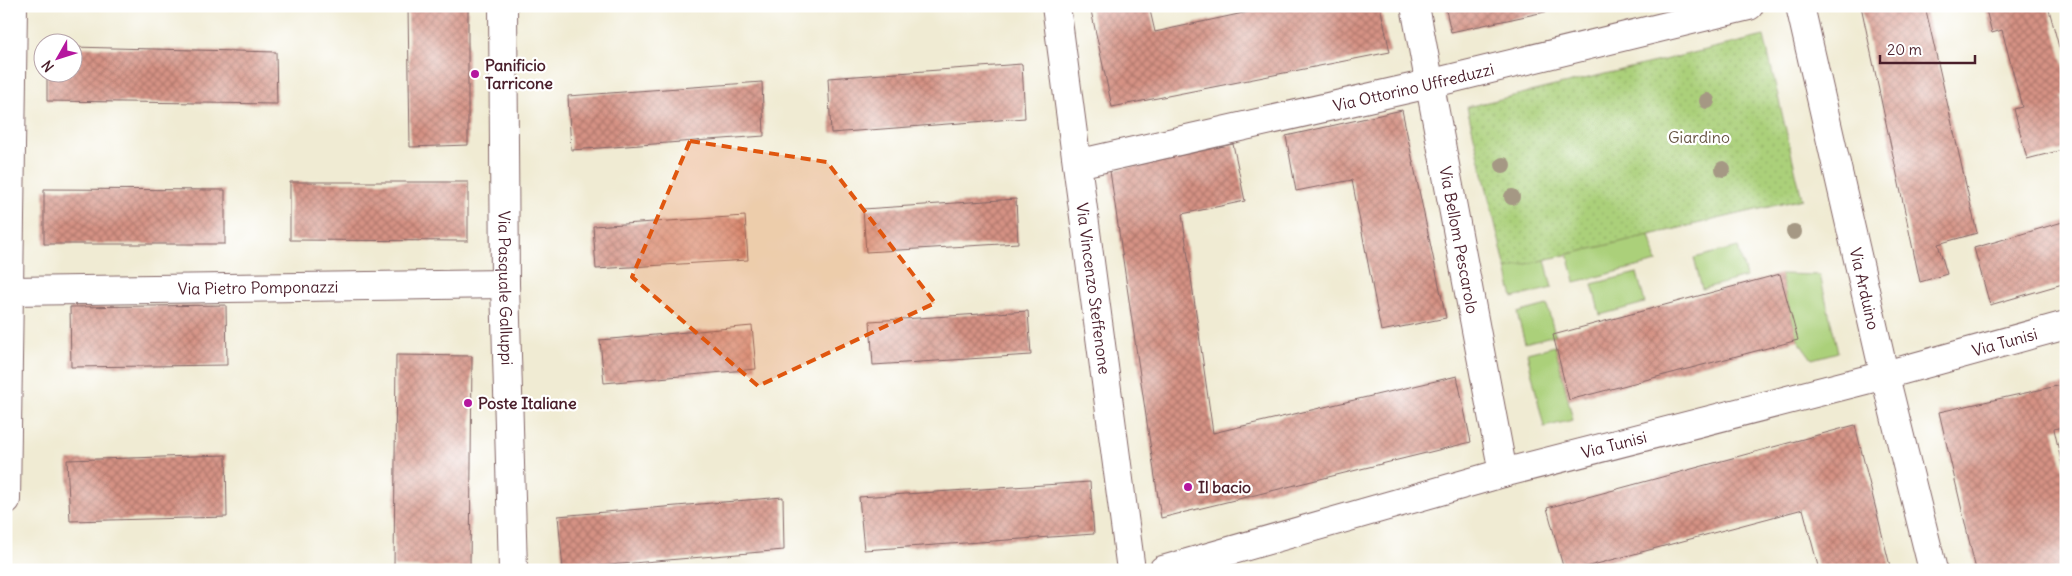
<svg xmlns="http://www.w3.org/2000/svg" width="2072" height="576" viewBox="0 0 2072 576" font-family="Delius,sans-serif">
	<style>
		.grass { fill: #abd07a; stroke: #7a7852 }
		.park { fill: url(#park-dots); stroke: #7a7852 }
		.building { fill: url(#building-cross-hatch) }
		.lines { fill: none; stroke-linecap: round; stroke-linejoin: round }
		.street-casing { stroke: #846666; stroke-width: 30 }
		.street { stroke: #fff; stroke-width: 28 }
		.tree { fill: #a59884 }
		.marked { fill: #e0560e; fill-opacity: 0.2; stroke: #e0560e; stroke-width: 4; stroke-dasharray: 10 6; stroke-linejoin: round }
		.poi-dot { fill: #b5179e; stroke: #fff; stroke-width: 2 }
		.labels { text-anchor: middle; stroke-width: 4.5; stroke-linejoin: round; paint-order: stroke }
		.poi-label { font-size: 16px; font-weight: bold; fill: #4a1f2b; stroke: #fff; text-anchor: start }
		.street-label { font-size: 16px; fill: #4a1f2b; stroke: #fff }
		.park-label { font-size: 16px; fill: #675443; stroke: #fff }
	</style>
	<defs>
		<pattern id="park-dots" width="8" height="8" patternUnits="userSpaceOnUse" patternTransform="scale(1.25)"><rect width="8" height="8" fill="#abd07a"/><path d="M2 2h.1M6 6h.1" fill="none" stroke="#95b26a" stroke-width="1.8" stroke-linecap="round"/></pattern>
		<pattern id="building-cross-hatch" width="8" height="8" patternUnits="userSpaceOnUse" patternTransform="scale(1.25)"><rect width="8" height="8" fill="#d59284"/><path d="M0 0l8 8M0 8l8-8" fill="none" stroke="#af776c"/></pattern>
	</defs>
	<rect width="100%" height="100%" fill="#fff"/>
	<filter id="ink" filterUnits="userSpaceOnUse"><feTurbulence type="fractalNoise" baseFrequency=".02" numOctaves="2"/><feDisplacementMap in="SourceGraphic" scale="10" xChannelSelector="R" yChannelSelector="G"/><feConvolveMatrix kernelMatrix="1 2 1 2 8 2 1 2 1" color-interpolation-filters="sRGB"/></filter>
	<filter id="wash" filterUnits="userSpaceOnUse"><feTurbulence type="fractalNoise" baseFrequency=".0096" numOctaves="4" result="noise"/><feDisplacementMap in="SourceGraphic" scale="20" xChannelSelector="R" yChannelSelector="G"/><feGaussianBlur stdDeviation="1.12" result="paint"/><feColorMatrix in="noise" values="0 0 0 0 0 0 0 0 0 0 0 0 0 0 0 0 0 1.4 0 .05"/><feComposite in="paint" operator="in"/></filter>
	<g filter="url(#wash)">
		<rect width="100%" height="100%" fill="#f0ebd3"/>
		<path class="grass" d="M1797,180L1802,199L1649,235L1657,262L1575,282L1568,254L1545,259L1552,288L1513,298L1503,256Z
			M1738,247L1746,277L1702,289L1694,258Z
			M1637,273L1645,303L1600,315L1592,284Z
			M1780,274L1820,275L1838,352L1812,359L1798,340Z
			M1547,305L1555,335L1525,343L1517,313Z
			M1555,346L1573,420L1544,427L1527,353Z"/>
		<path class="park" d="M1764,36L1802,199L1506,269L1467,107Z"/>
		<g id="blocks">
			<path class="building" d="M408,6H468V145L410,147Z
				M1090,6H1149L1155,32L1276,6H1380L1390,52L1112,107Z
				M1445,6H1568V7L1451,32Z
				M1861,6H1925L1977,233L1938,244L1947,274L1920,282Z
				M1985,6H2048L2066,73V96L2062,97L2066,113V149L2027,159L2014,109L2022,107L2002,30L1992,33Z
				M72,47L276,52L277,104L47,101V72H72Z
				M1022,64L1025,118L831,133L828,78Z
				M762,82L764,136L571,150L568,96Z
				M1402,110L1446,318L1381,331L1352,180L1296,191L1286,136Z
				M1233,144L1245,201L1182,214L1213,433L1457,376L1471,442L1161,518L1110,171Z
				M290,182H468V241L290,240Z
				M44,189L225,190V244H44Z
				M1016,199L1018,243L866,252L863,209Z
				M745,216L748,260L596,269L593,226Z
				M2066,221V283L1990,305L1974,248Z
				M1780,274L1798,340L1569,400L1553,335Z
				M226,305L227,365L71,367L70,307Z
				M1028,311L1031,355L873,365L870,321Z
				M752,326L756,369L604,383L600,340Z
				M396,355L472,356L470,568L394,567Z
				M2066,384V426L2054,429L2066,483V570H1976L1939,412Z
				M1855,425L1891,570H1819L1803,509L1574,570H1564L1547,508Z
				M226,455L227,517L70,521L67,460Z
				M1090,482L1094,534L864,550L859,497Z
				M783,497L784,550L563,569L558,516Z"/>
		</g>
	</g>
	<g filter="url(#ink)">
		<use href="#blocks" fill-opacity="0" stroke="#846666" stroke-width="1"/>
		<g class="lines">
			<defs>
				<g id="street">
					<path id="s1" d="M503,6L505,284L513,570"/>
					<path id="s2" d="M1056,6L1131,570"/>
					<path id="s3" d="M1415,6L1503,473"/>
					<path id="s4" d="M1800,6L1881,360L1933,570"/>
					<path id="s5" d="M1077,164L1429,84L1749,6"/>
					<path id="s6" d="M10,291L505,284"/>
					<path d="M6,500L13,6"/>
					<path id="s7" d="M1163,570L1503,473L1885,375L2066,325"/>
				</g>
			</defs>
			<use href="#street" class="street-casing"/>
			<use href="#street" class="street"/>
		</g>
		<g class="tree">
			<circle cx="1707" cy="101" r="8"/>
			<circle cx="1503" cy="165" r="8"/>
			<circle cx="1723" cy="169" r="8"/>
			<circle cx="1512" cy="197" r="8"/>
			<circle cx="1794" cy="232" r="8"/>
		</g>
	</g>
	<path class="marked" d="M690,141L827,162L935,303L758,386L632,277Z"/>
	<g class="poi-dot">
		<circle cx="475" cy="74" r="5"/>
		<circle cx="468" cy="403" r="5"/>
		<circle cx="1188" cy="487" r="5"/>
	</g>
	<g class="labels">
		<g class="poi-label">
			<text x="485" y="71">Panificio<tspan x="485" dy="18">Tarricone</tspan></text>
			<text x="478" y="409">Poste Italiane</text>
			<text x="1198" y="493">Il bacio</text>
		</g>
		<g class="street-label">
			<text dy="6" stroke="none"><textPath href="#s5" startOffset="345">Via Ottorino Uffreduzzi</textPath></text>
			<text dy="6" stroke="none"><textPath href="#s3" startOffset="238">Via Bellom Pescarolo</textPath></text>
			<text dy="6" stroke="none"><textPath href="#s6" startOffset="248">Via Pietro Pomponazzi</textPath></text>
			<text dy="6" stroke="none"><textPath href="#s1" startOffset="282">Via Pasquale Galluppi</textPath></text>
			<text dy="6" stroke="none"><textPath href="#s2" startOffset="285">Via Vincenzo Steffenone</textPath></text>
			<text dy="6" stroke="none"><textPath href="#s4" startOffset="290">Via Arduino</textPath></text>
			<text dy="6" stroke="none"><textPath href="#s7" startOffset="872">Via Tunisi</textPath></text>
			<text dy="6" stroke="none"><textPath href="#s7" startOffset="468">Via Tunisi</textPath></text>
		</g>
		<g class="park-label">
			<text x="1699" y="143">Giardino</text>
		</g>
	</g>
	<rect width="2072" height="576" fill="none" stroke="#fff" stroke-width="25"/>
	<g transform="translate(58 58) rotate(231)"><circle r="24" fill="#ffffff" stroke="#b7a5aa"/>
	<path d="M0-4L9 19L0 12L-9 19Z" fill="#b5179e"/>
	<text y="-8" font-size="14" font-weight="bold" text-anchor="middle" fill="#4a1f2b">N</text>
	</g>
	<path d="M1880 55v8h95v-8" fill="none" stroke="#4a1f2b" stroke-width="2.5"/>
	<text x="1887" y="55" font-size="15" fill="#4a1f2b" stroke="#ffffff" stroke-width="4" paint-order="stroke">20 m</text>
</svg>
